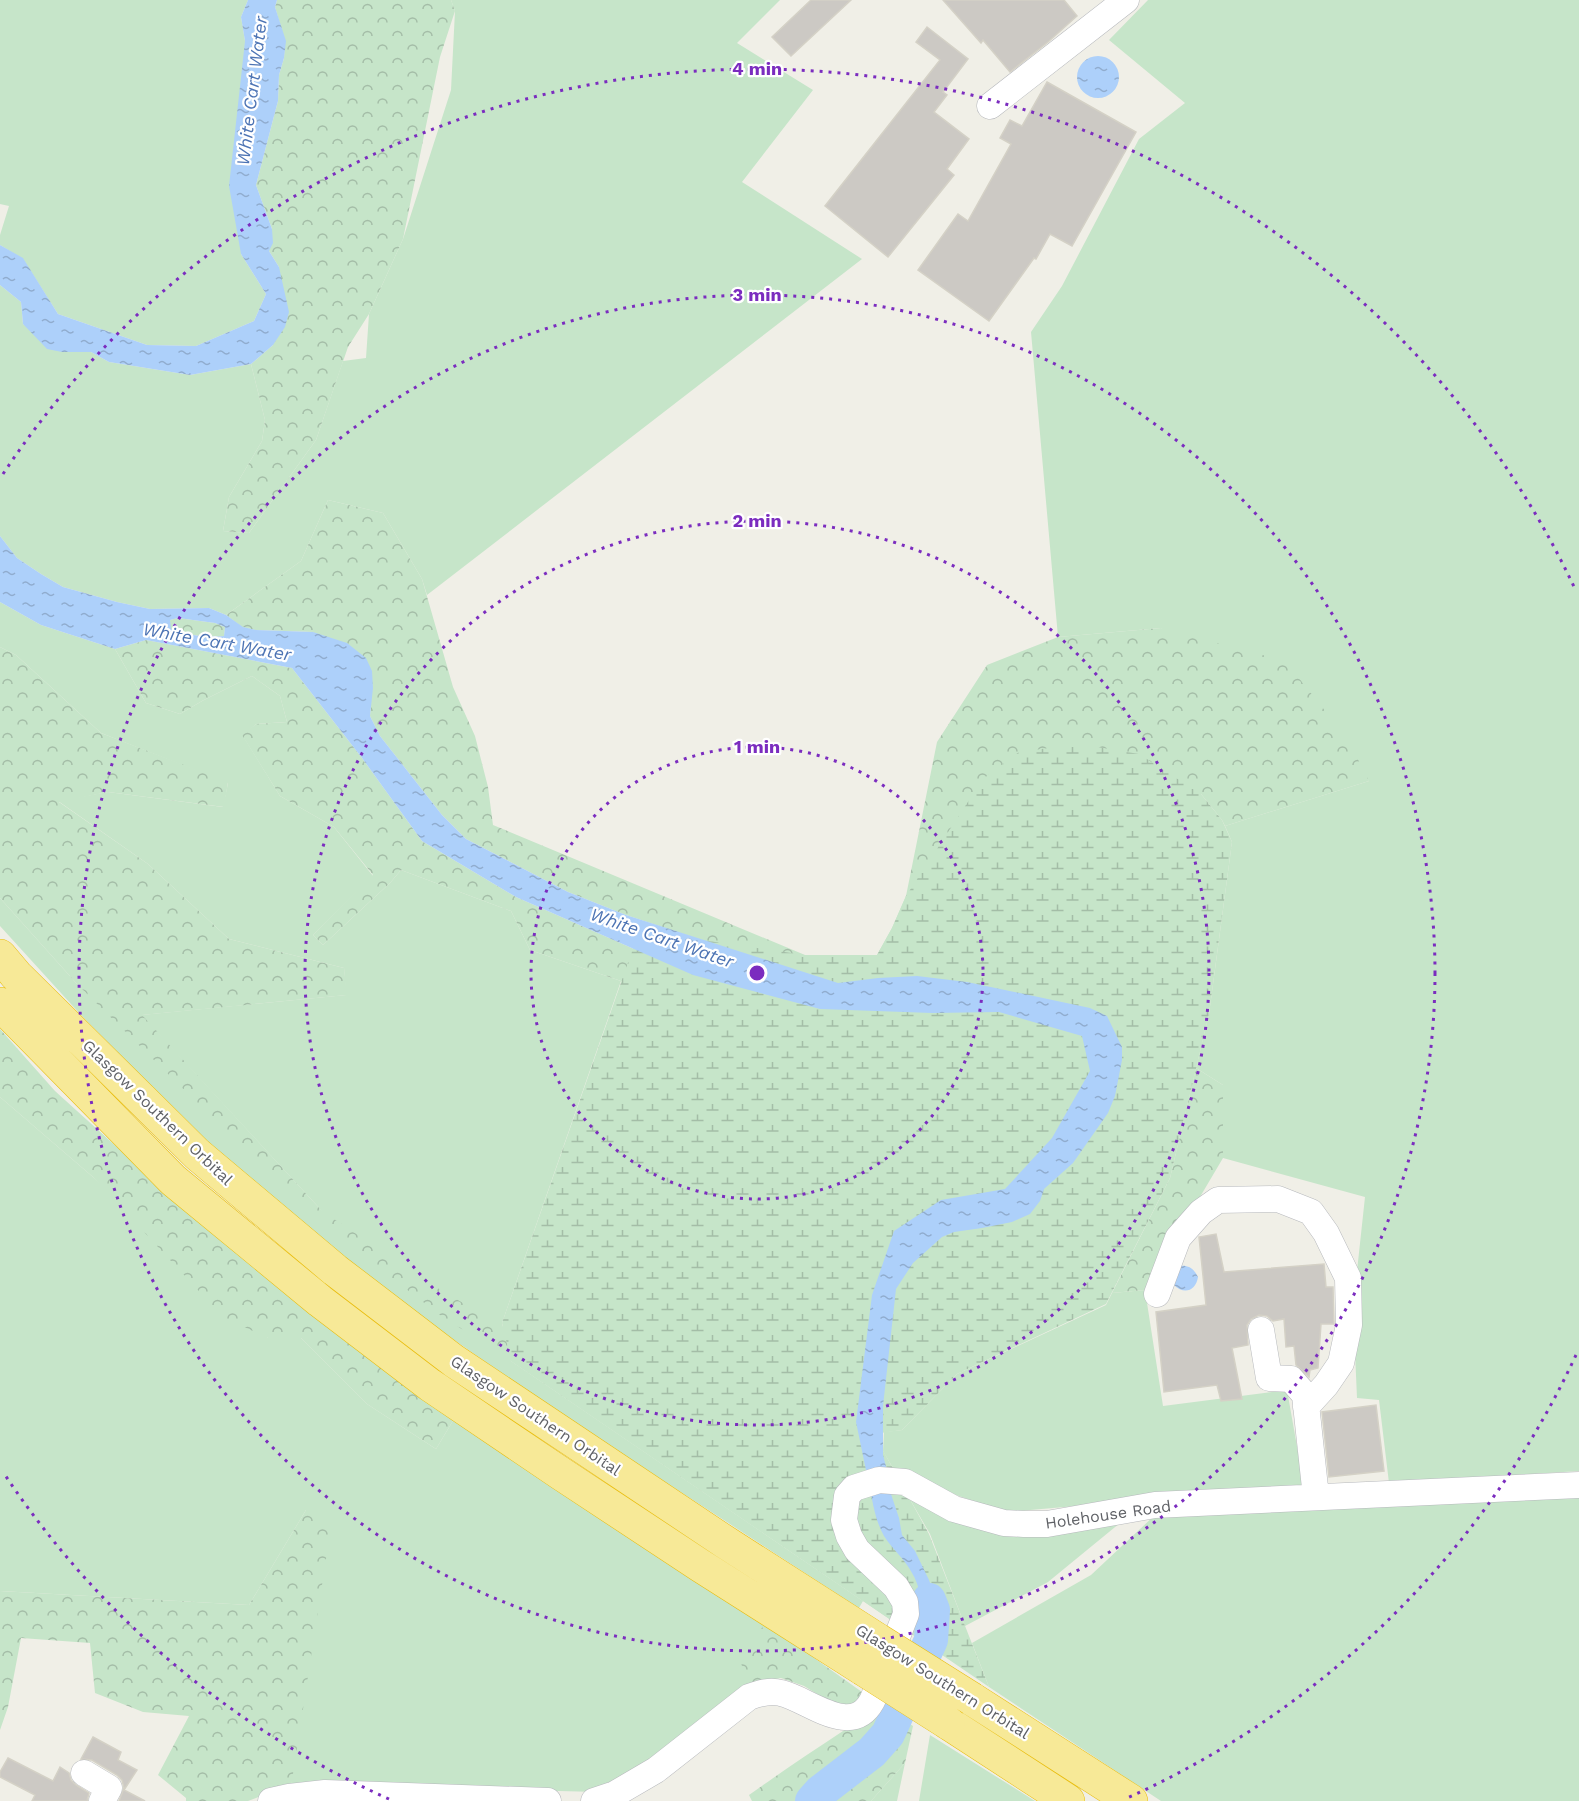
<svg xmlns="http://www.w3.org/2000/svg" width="1579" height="1801" viewBox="0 0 1579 1801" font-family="'Work Sans',sans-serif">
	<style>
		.grass { fill: #c6e5c9 }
		.forest { fill: url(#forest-crowns) }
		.wetland { fill: url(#wetland-marsh) }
		.water { fill: url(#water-ripples); fill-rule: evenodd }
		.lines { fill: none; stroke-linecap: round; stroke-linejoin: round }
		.river { stroke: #add0fa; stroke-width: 34 }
		.building { fill: #ccc9c4; stroke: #d4d1c6; stroke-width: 1.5 }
		.minor-casing { stroke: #b7b9bd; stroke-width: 27 }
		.highway-casing { stroke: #e9bd0e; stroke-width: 34 }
		.minor { stroke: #fff; stroke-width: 26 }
		.highway { stroke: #f7e997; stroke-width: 33 }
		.highway-bridge-casing { stroke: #e9bd0e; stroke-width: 34; stroke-linecap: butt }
		.highway-bridge { stroke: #f7e997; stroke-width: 33 }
		.ring { fill: none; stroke: #7b2cbf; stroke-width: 3; stroke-dasharray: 3 6 }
		.labels { text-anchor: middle; stroke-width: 4.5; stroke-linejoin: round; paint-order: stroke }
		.street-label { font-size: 16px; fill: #5f6166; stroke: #fff }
		.water-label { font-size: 18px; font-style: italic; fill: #4d74b4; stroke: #fff }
		.centre { fill: #7b2cbf; stroke: #fff; stroke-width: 3 }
		.ring-label { font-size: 18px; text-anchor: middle; font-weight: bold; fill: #7b2cbf; stroke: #fff; stroke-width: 4.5; stroke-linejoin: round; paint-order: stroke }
	</style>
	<defs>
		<pattern id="forest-crowns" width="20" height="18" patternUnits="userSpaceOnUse" patternTransform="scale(1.5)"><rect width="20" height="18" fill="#c6e5c9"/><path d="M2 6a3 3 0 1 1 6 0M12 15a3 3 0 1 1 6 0" fill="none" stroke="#a4bda7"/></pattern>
		<pattern id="wetland-marsh" width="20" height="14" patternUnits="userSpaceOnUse" patternTransform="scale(1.5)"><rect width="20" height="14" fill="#c6e5c9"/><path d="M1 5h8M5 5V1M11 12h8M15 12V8" fill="none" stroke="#a4bda7"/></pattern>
		<pattern id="water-ripples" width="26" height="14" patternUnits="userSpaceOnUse" patternTransform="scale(1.5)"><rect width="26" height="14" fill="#add0fa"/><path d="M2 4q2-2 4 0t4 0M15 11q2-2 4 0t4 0" fill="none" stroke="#90acce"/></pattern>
	</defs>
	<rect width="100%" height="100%" fill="#f0efe7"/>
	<path class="grass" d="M0,0H248L241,17L245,41L241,254L266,294L254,321L196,346L147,345L58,314L23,259L0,245V235L9,206L0,204Z
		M451,0H780L737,43L813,90L742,182L862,259L427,595L422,579L383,513L328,500L301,561L226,615L209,608L150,609L117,602L63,587L41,574L17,558L0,536V285L21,302L23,324L62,352H91L109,362L190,375L251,364L265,420L262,441L229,497L223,531L249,533L316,440L343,361L366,358L369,314L403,239L451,90L455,11Z
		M1148,0H1579V1471L1389,1483L1379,1400L1357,1398L1354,1329L1357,1271L1365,1197L1223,1158V1085L1196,1068L1209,1014L1232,842L1225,826L1369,781L1161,628L1058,637L1031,332L1062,286L1139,139L1185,103L1109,40Z
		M0,602L41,625L115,649L146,703L180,714L202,701L252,676L280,696L287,722L256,724L243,736L280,796L334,827L373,876L313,935L323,945L390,883L401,870L511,911L530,950L621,981L502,1323L511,1361L863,1601L859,1608L547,1405L360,1274L197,1133L81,1015L0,926V898L77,984L322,1211L141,1015L346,995L344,968L229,939L148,864L58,801L108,792L223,807L228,783L101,733L16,655L0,647Z
		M0,1097L93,1177L268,1338H301L367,1404L436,1449L454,1419L765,1623L751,1683L622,1784L599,1792L393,1787H291L306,1510L249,1605L0,1591Z
		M1145,1290L1163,1406L1287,1390L1304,1486L1006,1512L897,1475L883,1451L884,1432L902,1430L957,1374L1106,1305L1112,1293Z
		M1579,1492V1801H1161L989,1687L972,1643L1091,1575L1155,1515Z
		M908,1496L942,1517L1020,1533L1120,1523L1048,1582L965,1626L930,1534Z
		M930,1735L1035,1801H919Z
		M905,1763L897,1801H871Z"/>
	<path class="forest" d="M277,0H451L455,11L440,57L403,239L369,314L348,347L316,440L249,533L223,531L229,497L262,441L265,420L251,364L273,345L279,267L269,251L272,229L256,185L274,116L278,101L279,75L284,58L285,41L275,7Z
		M328,500L383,513L422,579L453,687L475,736L488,787L493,825L805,955H877L892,928L906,896L937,742L987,665L1058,637L1161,628L1285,661L1347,738L1369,781L1225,826L1222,820L1201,794L917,976L790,969L626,915L568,892L466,839L442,815L380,736L370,716L371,704L313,632L255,630L242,627L226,615L301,561Z
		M178,618L215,623L225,627L224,636C207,638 186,635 170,629V620Z
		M146,640L292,668L362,758L422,841L516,897L693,975L676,994L621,981L530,950L511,911L401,870L390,883L323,945L313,935L373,875L334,827L280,796L242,735L256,724L287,722L280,696L252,676L202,701L180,714L146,703L115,649Z
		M0,647L16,655L101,733L228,782L224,807L108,792L59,802L148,864L229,939L344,968L347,995L142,1015L322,1211L436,1287L525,1340L894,1622L511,1361L440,1315L315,1219L77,984L0,898Z
		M0,1029L55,1091L204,1226L340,1337L454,1419L436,1449L367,1404L301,1338H268L223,1317L93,1177L0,1097Z
		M1196,1068L1223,1085V1158L1145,1290L1112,1293L1170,1178Z
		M306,1510L332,1520L291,1787L272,1792L248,1801H186V1798L158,1775L189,1716L143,1712L95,1693L90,1643L21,1638L8,1707L0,1730V1591L249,1605Z
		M765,1623L869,1697L850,1706L835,1705L804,1686L781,1678L751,1683L740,1662Z
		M884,1708L892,1713L883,1728L803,1801H752L749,1795C780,1773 811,1752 843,1731C857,1723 872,1720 884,1708Z
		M903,1719L913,1726L905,1763L871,1801H822L839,1784L895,1743Z"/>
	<path class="wetland" d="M1079,744L1139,754L1201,794L1222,820L1232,842L1209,1014L1170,1178L1106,1304L957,1374L902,1430L874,1434L929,1534L989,1687L511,1361L502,1323L639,931L805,955H877L892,928L906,896L983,779L1019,752Z"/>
	<path class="water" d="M248,0H277L275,7L286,41L284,58L279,75L278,101L274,116L256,185L272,229L273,243L269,251L279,267L289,312L285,327L273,345L251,364L190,375L109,362L91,352H62L47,349L23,324L21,302L0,285V245L23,258L58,314L147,345L196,346L254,321L266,294L241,254L229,186L245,41L241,17Z
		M1077 77a21 21 0 1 1 42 0a21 21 0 1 1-42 0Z
		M0,536L17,558L41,574L63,587L117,602L150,609L209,608L226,615L243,627L256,630L313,632L347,643L366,658L372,671L373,688L370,716L380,736L442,815L466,839L568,892L626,915L838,983L878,978L917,976L967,982L1090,1008L1107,1016L1122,1047V1060L1115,1096L1108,1113L1073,1163L1044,1189L1040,1201L1030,1214L1012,1222L982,1228L954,1232L942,1237L913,1263L896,1289L883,1406V1455L888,1474L867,1475L856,1422L872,1295L894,1231L941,1200L1005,1189L1052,1138L1090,1071L1082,1036L999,1012L932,1013L820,1009L693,975L516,897L422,841L362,758L292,668L146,640L115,649L41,625L0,602ZM178,618L215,623L225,627L224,636C207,638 186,635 171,629L170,620Z
		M1180,1266C1189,1265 1194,1269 1198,1277C1196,1291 1184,1295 1174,1285Z
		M888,1485L899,1518L902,1535L915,1551L929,1580L940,1609L941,1631L933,1649L921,1641C927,1623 922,1589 912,1573C905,1559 892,1549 884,1536C876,1522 872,1502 870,1486Z
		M892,1713L903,1719L895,1743L839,1784L822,1801H803L883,1728Z"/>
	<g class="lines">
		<path class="river" d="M812,1801L820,1792L872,1752L888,1734L931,1640L933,1610L929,1600"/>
	</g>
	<path class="building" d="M811,0H851L791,56L772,37Z
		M943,0H1064L1077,16L1048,42L1010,72L983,40L981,43Z
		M927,27L968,59L943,92L947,95L934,112L969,139L947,169L954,175L888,257L825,206L940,60L916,42Z
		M1047,82L1136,132L1072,246L1050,234L1036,259L1034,258L989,321L918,270L958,214L968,221L1011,144L1000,138L1010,120L1022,126Z
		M1216,1234L1224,1272L1324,1264L1326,1287H1333L1334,1324H1321L1318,1368L1310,1370L1309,1377L1296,1365L1294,1346L1286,1347L1284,1319L1273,1321L1267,1316L1259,1315L1251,1319L1247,1325L1248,1345L1232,1348L1242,1399L1221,1401L1217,1385L1164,1392L1156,1312L1206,1305L1199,1237Z
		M1376,1405L1384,1471L1329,1477L1322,1412Z
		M93,1737L121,1752L118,1760L137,1770L124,1790L145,1801H119L124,1788L122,1780L117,1775L92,1760L81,1759Z
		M8,1758L53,1781L60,1767L69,1773L71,1780L76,1785L89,1793L87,1801H32L35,1795L0,1777V1772Z"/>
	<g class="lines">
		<defs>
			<path id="minor" d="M990,106L1126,0
				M1157,1294L1178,1238L1201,1212L1218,1200L1278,1199L1311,1212L1326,1233L1348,1278L1349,1325L1341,1363L1326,1385L1306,1407
				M1261,1330L1269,1378L1291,1379L1305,1395L1316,1497
				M84,1773L109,1788L102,1801
				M271,1801L289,1797L325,1793L548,1801
				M594,1801L615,1794L656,1770L749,1697C760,1693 770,1690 781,1693C808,1699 851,1739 872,1701C876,1693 879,1683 882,1675C890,1655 898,1634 906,1614L905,1602L896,1587L857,1550L849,1536L844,1520L847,1496L854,1488L879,1480L905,1482L954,1509L1004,1523L1024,1524H1047L1155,1505L1579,1485"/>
			<path id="highway" d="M0,956L16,975L197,1154L335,1270L454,1361L725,1542L878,1640
				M0,1004L173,1180L320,1301L430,1385L560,1473L701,1566L863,1669
				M972,1699L1131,1801
				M948,1723L1068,1801"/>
		</defs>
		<use href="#minor" class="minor-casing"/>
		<use href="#highway" class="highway-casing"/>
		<use href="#minor" class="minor"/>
		<use href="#highway" class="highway"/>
		<defs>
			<path id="highway-bridge" d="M878,1640L972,1699
				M863,1669L948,1723"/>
		</defs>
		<use href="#highway-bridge" class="highway-bridge-casing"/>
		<use href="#highway-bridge" class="highway-bridge"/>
	</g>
	<g class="ring">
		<circle cx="757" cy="973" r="226"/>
		<circle cx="757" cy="973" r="452"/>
		<circle cx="757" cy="973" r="678"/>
		<path d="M1576 1355A904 904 0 0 1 1125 1799M389 1799A904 904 0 0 1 3 1472M3 474A904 904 0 0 1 1576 591"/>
	</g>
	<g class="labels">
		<g class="street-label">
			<text transform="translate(158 1112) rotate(44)" y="6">Glasgow Southern Orbital</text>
			<text transform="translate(536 1415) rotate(34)" y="6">Glasgow Southern Orbital</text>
			<text transform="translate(1108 1514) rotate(-8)" y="6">Holehouse Road</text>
			<text transform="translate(943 1681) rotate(32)" y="6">Glasgow Southern Orbital</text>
		</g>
		<g class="water-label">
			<text transform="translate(252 91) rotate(-83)" y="6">White Cart Water</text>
			<text transform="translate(217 642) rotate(10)" y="6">White Cart Water</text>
			<text transform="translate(662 938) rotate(19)" y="6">White Cart Water</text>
		</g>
	</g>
	<circle cx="757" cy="973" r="9" class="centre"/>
	<g class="ring-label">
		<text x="757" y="75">4 min</text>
		<text x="757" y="301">3 min</text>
		<text x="757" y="527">2 min</text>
		<text x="757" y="753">1 min</text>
	</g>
</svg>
